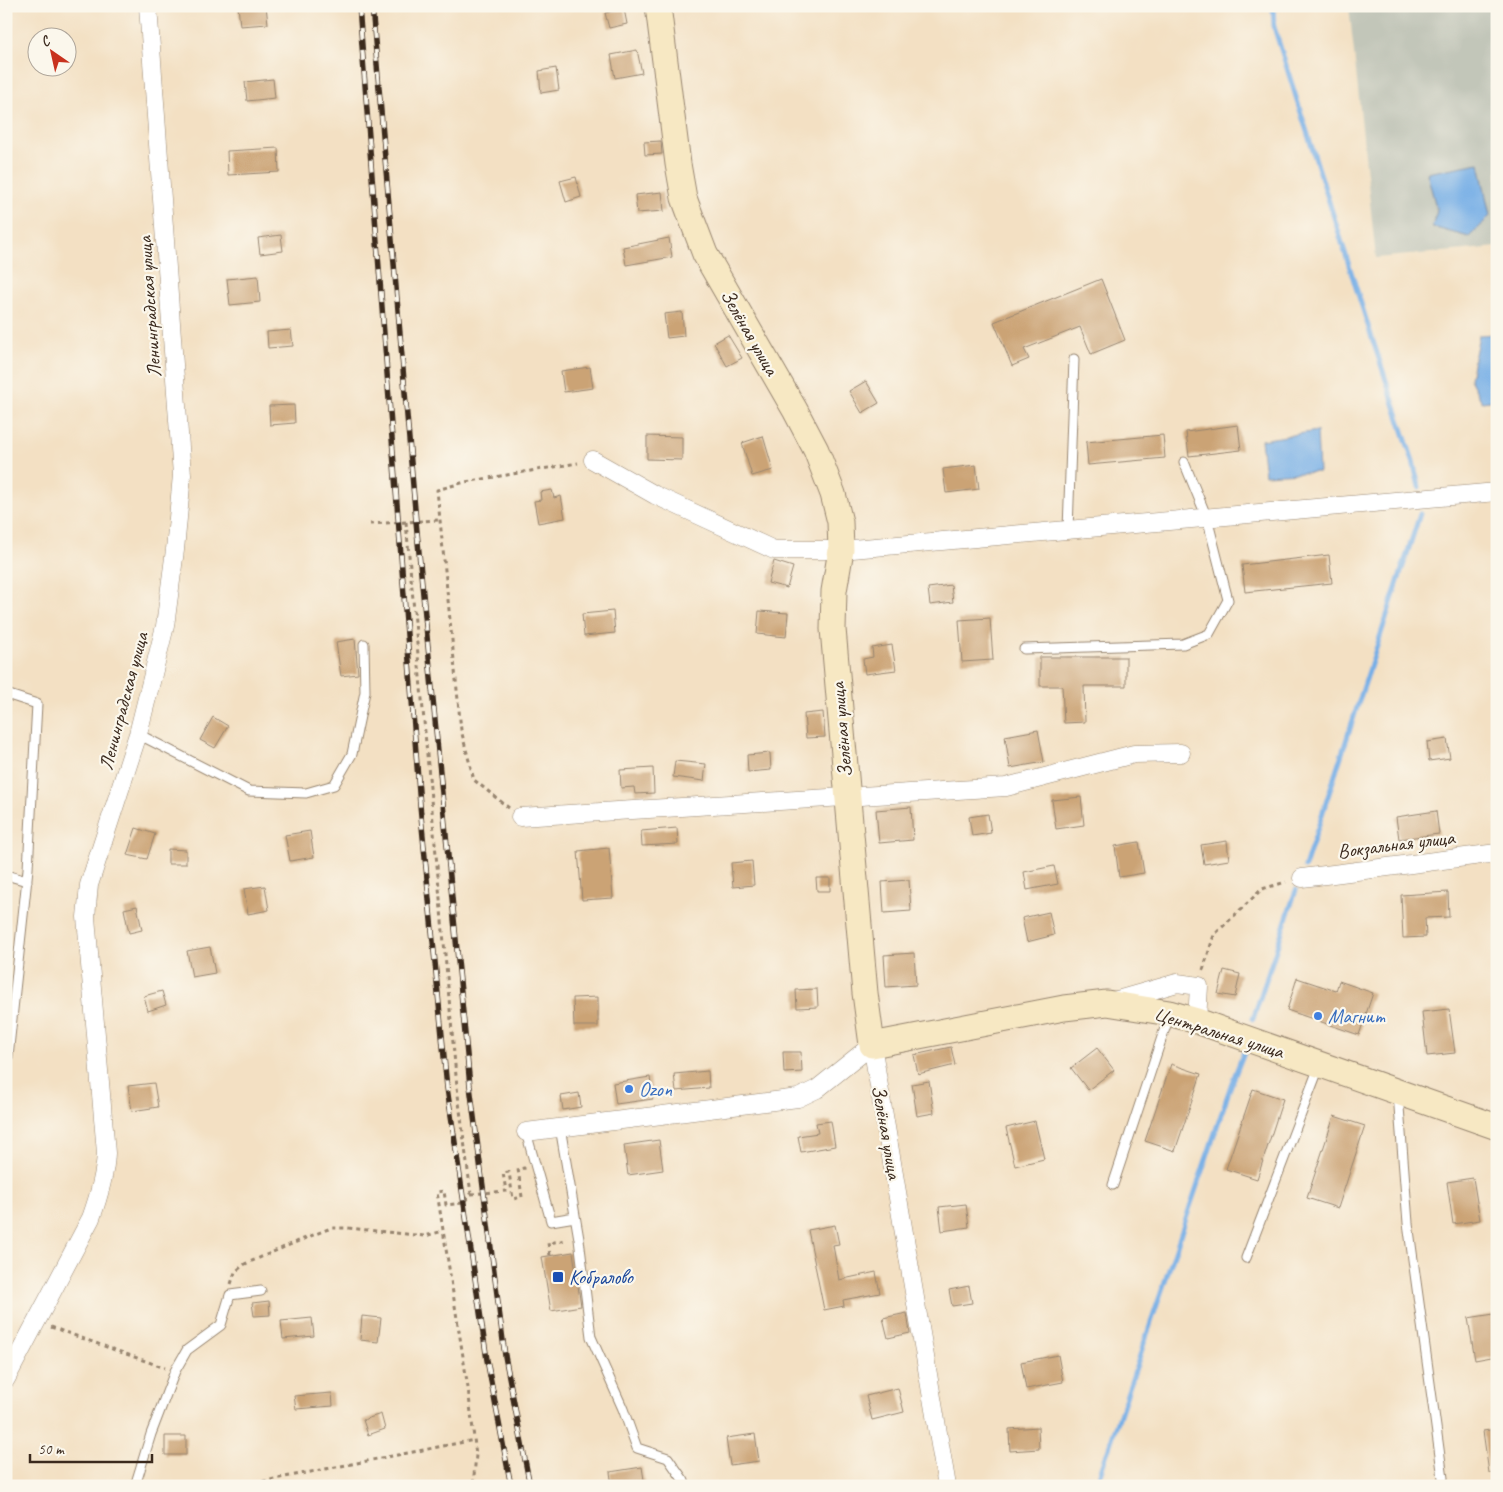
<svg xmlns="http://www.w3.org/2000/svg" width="1503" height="1492" viewBox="0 0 1503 1492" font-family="Caveat,sans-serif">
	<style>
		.industrial { fill: #c2c6b9 }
		.water { fill: #77afe6; stroke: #596c82 }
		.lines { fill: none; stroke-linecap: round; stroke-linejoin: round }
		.stream { stroke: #77afe6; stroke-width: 5 }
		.building { fill: #cba374 }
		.lane-casing { stroke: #978570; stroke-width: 11 }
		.street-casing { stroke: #978570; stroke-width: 19 }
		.secondary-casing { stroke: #978570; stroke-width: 27 }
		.path { stroke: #978570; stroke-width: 3; stroke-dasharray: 4 4; stroke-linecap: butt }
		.lane { stroke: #fff; stroke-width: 9 }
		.street { stroke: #fff; stroke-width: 18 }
		.secondary { stroke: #f7e8c3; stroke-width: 25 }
		.rail-casing { stroke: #3b2a1e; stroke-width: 5.5 }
		.rail { stroke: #fbf7ec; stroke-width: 4; stroke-dasharray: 11; stroke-linecap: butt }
		.shop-dot { fill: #3f7fe0; stroke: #fbf7ec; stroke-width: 2 }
		.transit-dot { fill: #1a4fb4; stroke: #fbf7ec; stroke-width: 2 }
		.labels { text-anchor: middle; stroke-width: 4.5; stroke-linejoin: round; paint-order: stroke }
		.street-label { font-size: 20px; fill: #3b2a1e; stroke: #fbf7ec }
		.shop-label { font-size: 20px; fill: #366cbe; stroke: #fbf7ec; text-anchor: start }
		.transit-label { font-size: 20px; fill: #164399; stroke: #fbf7ec; text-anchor: start }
	</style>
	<rect width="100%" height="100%" fill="#fbf7ec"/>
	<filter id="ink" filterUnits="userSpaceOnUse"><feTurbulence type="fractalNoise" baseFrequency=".02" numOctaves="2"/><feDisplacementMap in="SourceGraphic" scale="10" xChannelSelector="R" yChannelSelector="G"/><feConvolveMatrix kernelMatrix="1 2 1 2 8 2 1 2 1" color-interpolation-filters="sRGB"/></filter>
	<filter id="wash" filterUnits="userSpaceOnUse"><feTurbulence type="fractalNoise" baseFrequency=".0096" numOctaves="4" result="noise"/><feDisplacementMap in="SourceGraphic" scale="20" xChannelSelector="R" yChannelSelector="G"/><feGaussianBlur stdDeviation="1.12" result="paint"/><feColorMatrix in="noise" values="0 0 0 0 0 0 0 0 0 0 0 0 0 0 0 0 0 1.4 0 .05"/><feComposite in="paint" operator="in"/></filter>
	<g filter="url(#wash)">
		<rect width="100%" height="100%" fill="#f3e0c3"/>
		<path class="industrial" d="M1349,6H1497V247L1376,258Z"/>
		<path class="water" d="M1479,163L1490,216L1469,237L1432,227L1437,211L1427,173Z
			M1497,334V400L1482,402L1470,379L1479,335Z
			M1317,431L1319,472L1265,475L1261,440Z"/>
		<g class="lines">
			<path class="stream" d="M1273,6L1274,27L1371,335L1413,461L1419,487
				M1305,867L1420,514
				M1253,1019L1296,890
				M1096,1486L1231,1085L1244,1052"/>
		</g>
		<g id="blocks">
			<path class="building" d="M238,6H266L268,24L240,26Z
				M624,9L627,24L609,28L605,13Z
				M637,50L642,73L615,78L611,55Z
				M556,68L559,90L541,93L539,71Z
				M273,79L275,98L247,101L245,82Z
				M661,141L662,154L645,155L644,142Z
				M278,148L279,172L228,175L227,151Z
				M576,177L581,197L566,202L560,181Z
				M662,192L664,211L637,213L635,195Z
				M281,235L283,251L260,254L258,238Z
				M669,238L672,257L626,265L623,247Z
				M258,276L260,302L230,305L227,279Z
				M1101,279L1125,340L1091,354L1080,327L1024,349L1029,359L1012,366L994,322Z
				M682,312L684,336L667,338L664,314Z
				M291,330L293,346L268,348L267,332Z
				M728,335L742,358L727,366L714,343Z
				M590,367L593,388L564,392L561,371Z
				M866,381L879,403L862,413L849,391Z
				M294,405L295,423L270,425L269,406Z
				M1238,425L1241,450L1189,456L1186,432Z
				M1163,435L1165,458L1088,465L1086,442Z
				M647,436L682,437V460L647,459Z
				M763,436L773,470L752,476L742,443Z
				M976,465L979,489L946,493L943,469Z
				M552,490L554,498L561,496L565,518L538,523L534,501L541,500L540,492Z
				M1329,555L1332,583L1245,592L1242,565Z
				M774,561L793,567L787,588L768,583Z
				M951,585L953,602L930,605L928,588Z
				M613,611L615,633L584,636L582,614Z
				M759,611L788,613L786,637L757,634Z
				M990,618L993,660L962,662L959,620Z
				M355,639L358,674L341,676L336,642Z
				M892,645L896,670L865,674L863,659L873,657L872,648Z
				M1040,657H1126V686H1084L1085,722L1064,723L1062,686H1040Z
				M823,712L825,737L806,738L804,714Z
				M213,717L228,726L215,748L200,740Z
				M1038,730L1044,762L1010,768L1005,736Z
				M1447,739L1450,758L1429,761L1427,742Z
				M770,753L771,770L748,772L747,755Z
				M675,761L706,764L704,781L673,777Z
				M653,768L654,793L635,794L634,787L621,788L620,770Z
				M1081,797L1084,825L1056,829L1052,800Z
				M911,807L913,840L879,843L876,810Z
				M1436,811L1439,834L1399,839L1396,817Z
				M988,814L991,833L972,836L969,817Z
				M136,828L155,834L147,859L127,855Z
				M677,828L678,844L642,846L641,831Z
				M310,831L314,857L290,861L285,835Z
				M1227,841L1229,860L1204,864L1201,845Z
				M1139,842L1144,873L1119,877L1115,846Z
				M609,848L613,898L582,900L578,851Z
				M168,849L186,850V864H168Z
				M752,861L754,885L733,887L731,863Z
				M1054,866L1058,884L1027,890L1024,872Z
				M816,878H830V891H817Z
				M909,880L911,911L884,913L882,882Z
				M265,886L269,910L248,914L244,889Z
				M1448,892L1449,917L1425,918L1426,937L1403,938L1401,895Z
				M137,906L142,930L129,933L124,909Z
				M1049,912L1054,935L1027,942L1022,918Z
				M210,947L215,973L192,977L187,951Z
				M914,953L916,985L886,987L884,955Z
				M1224,970L1240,974L1235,997L1218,994Z
				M1297,978L1336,991L1339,981L1373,993L1359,1035L1287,1010Z
				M817,989L818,1007L797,1008L796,990Z
				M162,991L166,1005L148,1011L144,996Z
				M598,997V1026H574L573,998Z
				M1449,1009L1455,1053L1427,1056L1422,1012Z
				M951,1047L955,1065L918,1074L914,1055Z
				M1097,1048L1114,1070L1088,1090L1071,1068Z
				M783,1052H801L802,1072L784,1073Z
				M1171,1064L1201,1074L1175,1151L1145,1141Z
				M708,1071L709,1088L676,1091L674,1074Z
				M650,1077L653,1099L616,1104L613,1083Z
				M929,1081L934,1113L917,1116L912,1084Z
				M154,1083L158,1107L132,1111L128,1086Z
				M1253,1089L1283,1099L1257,1179L1226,1169Z
				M579,1093L581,1107L563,1110L561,1096Z
				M1334,1116L1365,1126L1338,1208L1307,1198Z
				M831,1121L835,1146L801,1152L798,1136L818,1133L816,1123Z
				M1035,1121L1044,1159L1015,1166L1006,1128Z
				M659,1140L663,1170L628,1175L624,1145Z
				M1473,1178L1480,1220L1453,1224L1447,1182Z
				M966,1204L969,1227L942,1231L939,1207Z
				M835,1225L839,1244L833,1245L839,1280L876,1272L880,1293L843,1300L844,1306L824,1310L808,1230Z
				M573,1252L581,1306L551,1311L542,1257Z
				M969,1286L972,1303L952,1306L949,1290Z
				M269,1301L270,1315L254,1316L252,1303Z
				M907,1313L910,1333L888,1338L883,1318Z
				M1494,1314L1497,1335V1356L1475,1360L1468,1318Z
				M362,1316L381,1318L378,1342L360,1340Z
				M312,1318L314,1336L283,1339L281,1321Z
				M1058,1355L1063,1382L1026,1389L1021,1362Z
				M898,1388L904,1412L872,1420L866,1396Z
				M332,1393L333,1406L296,1409L294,1396Z
				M381,1414L385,1429L368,1435L363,1420Z
				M1038,1427L1039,1449L1010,1451L1009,1429Z
				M1497,1429V1472L1489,1473L1483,1431Z
				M755,1434L759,1461L730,1465L726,1438Z
				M165,1436H186V1455H165Z
				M642,1467L645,1486H612L610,1472Z"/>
		</g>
	</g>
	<g filter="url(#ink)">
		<use href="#blocks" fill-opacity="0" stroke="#978570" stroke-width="1"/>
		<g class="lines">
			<defs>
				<path id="lane" d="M1068,530L1074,359
					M1024,649L1183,644L1209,634L1228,600L1207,518L1184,462
					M6,694L37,704L28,869L6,1075
					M138,734L249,791L306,793L334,785L352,754L365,692L364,644
					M6,875L27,881
					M1398,1094L1408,1223L1443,1478L1441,1486
					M560,1127L579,1239L591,1337L623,1409L637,1448L668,1458L684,1481L685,1486
					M526,1132L551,1221L575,1217
					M1113,1185L1169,1016
					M1246,1258L1319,1067
					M135,1486L151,1434L175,1371L187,1350L221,1325L230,1295L261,1291"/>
				<path id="street" d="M593,460L655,495L774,550H841L1497,492
					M520,817L1006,787L1134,754L1181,753
					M1302,878L1497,853
					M1114,1001L1177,983L1199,986L1197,1021
					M526,1132L798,1098L817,1089L872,1045L947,1486
					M6,1379L91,1218C99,1196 105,1176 106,1153L86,917L89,885L138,734L165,626L175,550L182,475L148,6"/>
				<path id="secondary" d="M658,6L678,164L684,198L694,225L705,254L795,410L816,450L833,494L840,522L841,550L834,591L833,629L865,993L872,1045L1064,1008L1107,1003L1169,1013L1197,1021L1497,1127"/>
			</defs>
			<use href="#lane" class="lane-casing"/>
			<use href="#street" class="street-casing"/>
			<use href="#secondary" class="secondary-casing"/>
			<path class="path" d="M406,522L457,1087L471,1194L463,1203L446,1205L444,1191L437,1192L468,1388L476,1455L473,1486
				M370,524L440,520
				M509,808L474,780L461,730L437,490L465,482L578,463
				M1203,970L1214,935L1262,889L1286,882
				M471,1194L506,1191L503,1173L509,1172L513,1199L522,1197L518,1169L524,1168V1170
				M550,1255L548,1243L567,1240
				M231,1284L235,1272L245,1264L308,1237L331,1228H348L425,1236L443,1231
				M51,1327L165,1368
				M239,1486L474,1440"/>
			<use href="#lane" class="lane"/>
			<use href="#street" class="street"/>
			<use href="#secondary" class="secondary"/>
			<defs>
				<path id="rail" d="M359,6L420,805L447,1088L487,1360L511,1486
					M372,6L416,521L470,1086L505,1356L530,1486"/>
			</defs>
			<use href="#rail" class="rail-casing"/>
			<use href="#rail" class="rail"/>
		</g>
	</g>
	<g class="shop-dot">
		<circle cx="1318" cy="1016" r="5"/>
		<circle cx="629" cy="1089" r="5"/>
	</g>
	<rect class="transit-dot" x="552" y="1271" width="12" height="12" rx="2.5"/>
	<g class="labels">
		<g class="street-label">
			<text transform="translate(149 307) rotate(-94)" y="7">Ленинградская улица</text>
			<text transform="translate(750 332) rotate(60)" y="7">Зелёная улица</text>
			<text transform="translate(123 701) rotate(-75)" y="7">Ленинградская улица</text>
			<text transform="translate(841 730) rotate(-95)" y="7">Зелёная улица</text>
			<text transform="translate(1396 844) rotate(-7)" y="7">Вокзальная улица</text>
			<text transform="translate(1219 1032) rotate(17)" y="7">Центральная улица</text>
			<text transform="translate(887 1132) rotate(80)" y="7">Зелёная улица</text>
		</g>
		<g class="shop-label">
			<text x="1328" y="1023">Магнит</text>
			<text x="639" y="1096">Ozon</text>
		</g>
		<g class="transit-label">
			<text x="569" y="1284">Кобралово</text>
		</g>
	</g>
	<rect width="1503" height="1492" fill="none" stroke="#fbf7ec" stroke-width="25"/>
	<g transform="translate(52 52) rotate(326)"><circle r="24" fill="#fbf7ec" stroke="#aea59a"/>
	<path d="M0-4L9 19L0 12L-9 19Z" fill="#c8321e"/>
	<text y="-8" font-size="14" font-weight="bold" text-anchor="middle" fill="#3b2a1e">С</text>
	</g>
	<path d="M30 1454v8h122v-8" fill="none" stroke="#3b2a1e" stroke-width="2.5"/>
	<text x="38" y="1454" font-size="15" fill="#3b2a1e" stroke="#fbf7ec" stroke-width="4" paint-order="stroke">50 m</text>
</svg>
